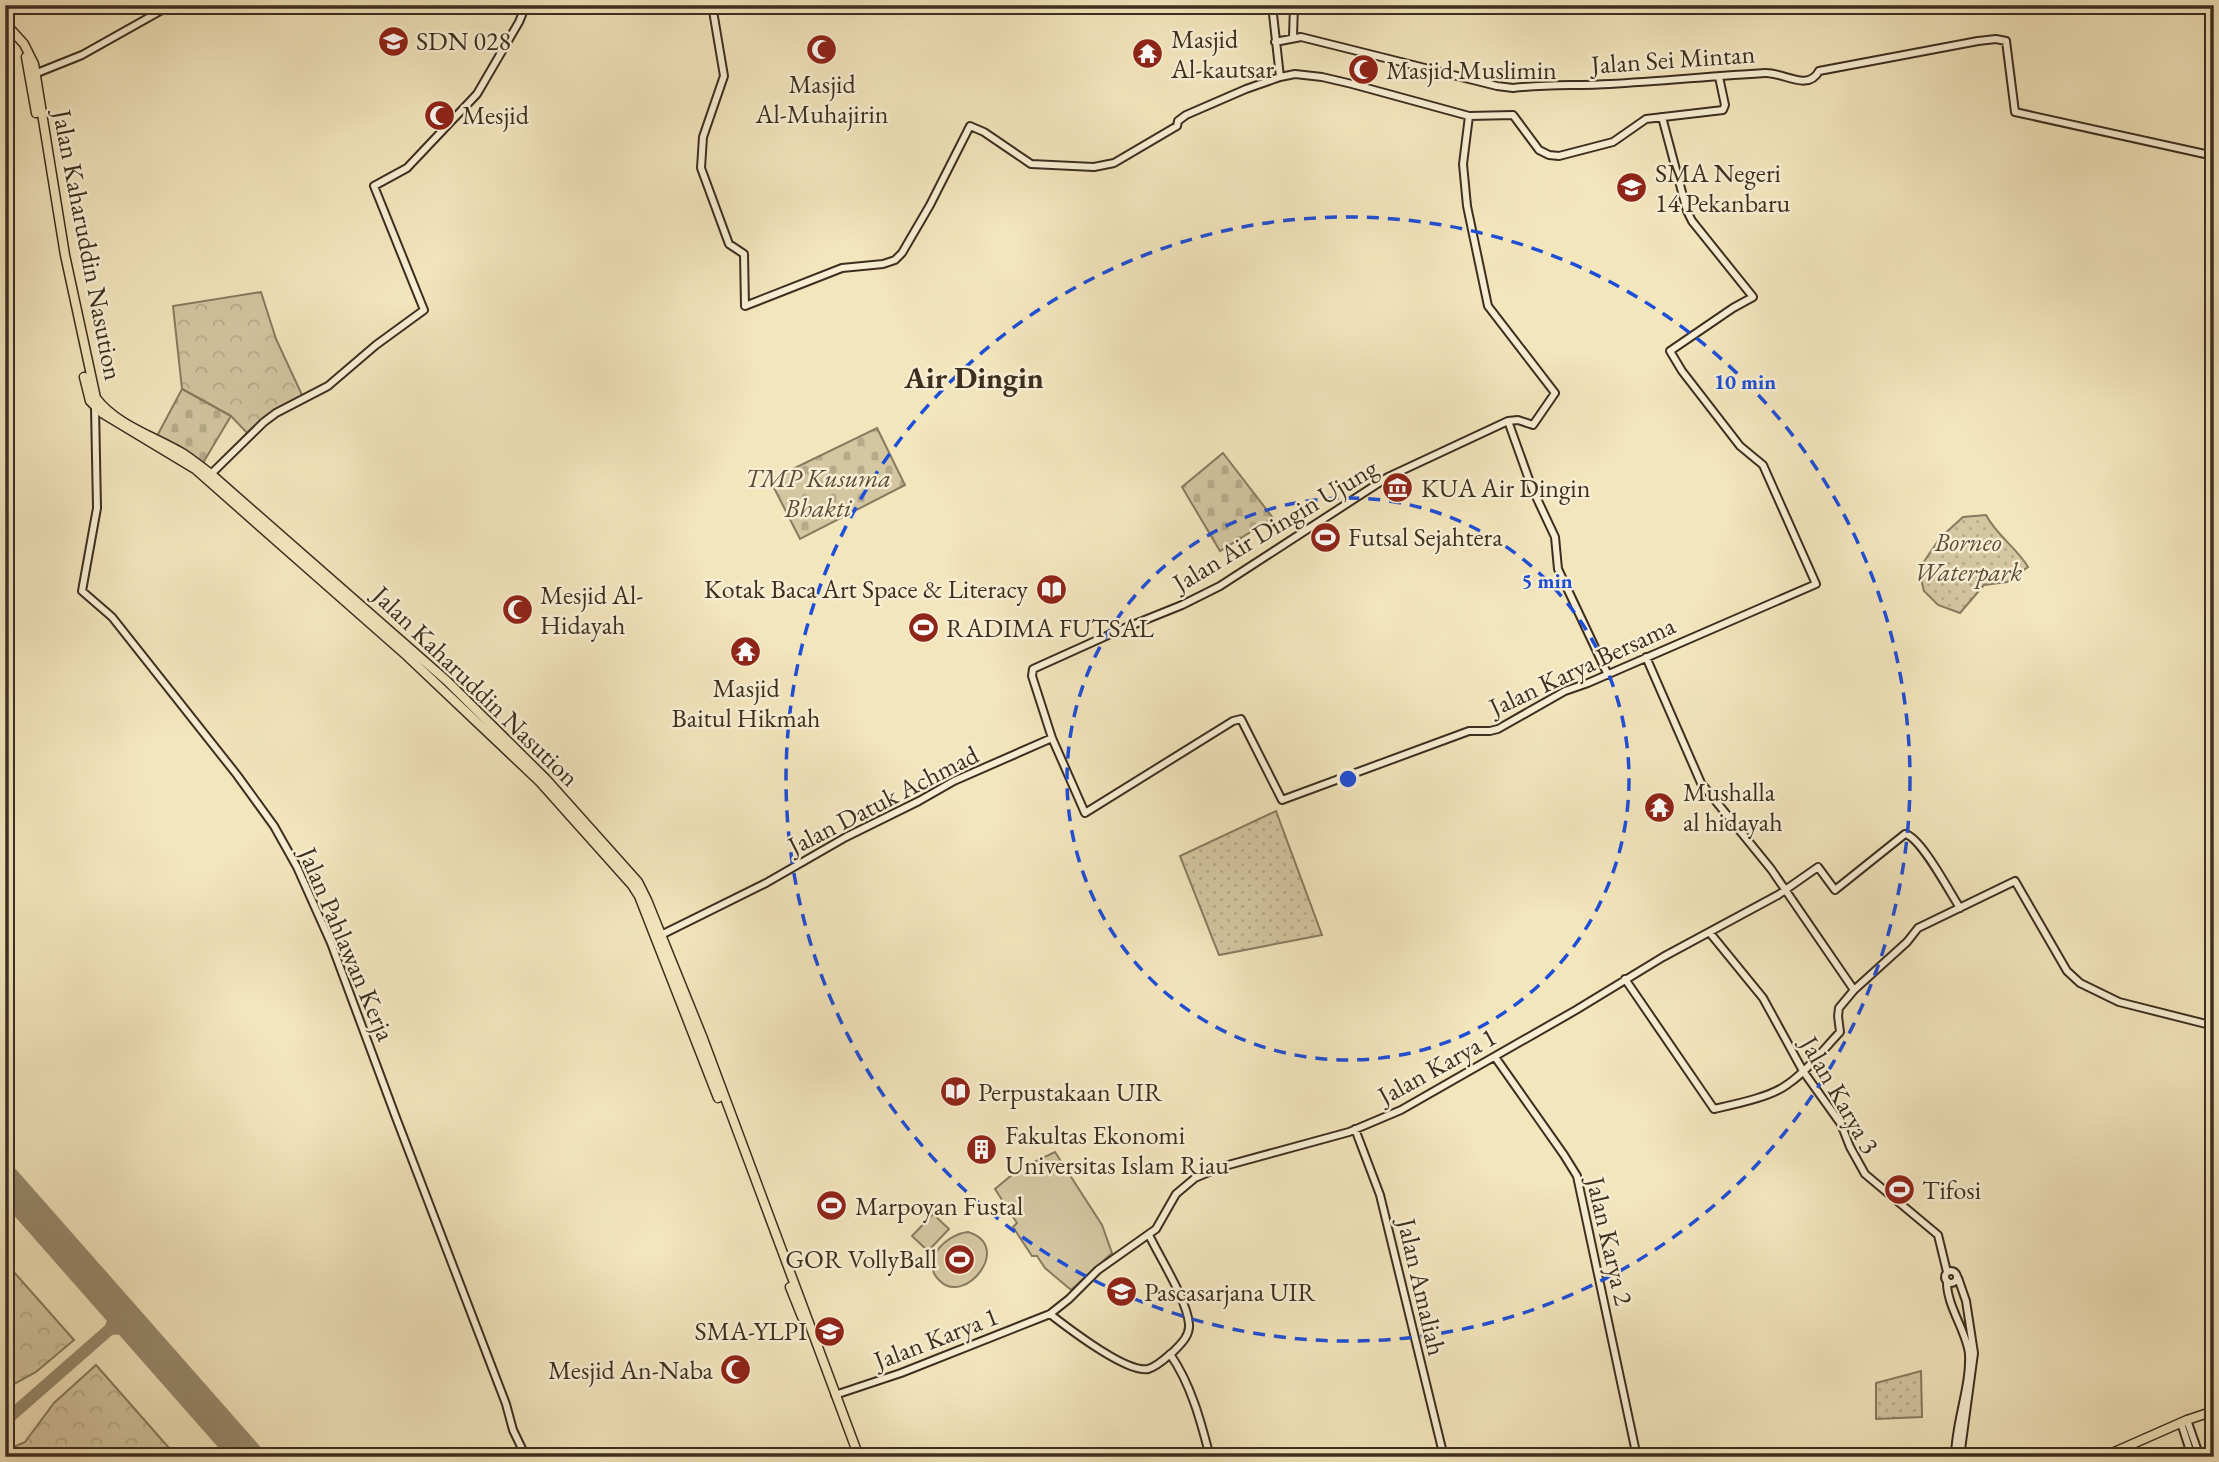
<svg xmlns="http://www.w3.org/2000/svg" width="2219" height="1462" viewBox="0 0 2219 1462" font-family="'EB Garamond',serif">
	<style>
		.grass { fill: url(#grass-dots); stroke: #887a60; stroke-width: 2 }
		.forest { fill: url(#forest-crowns); stroke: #887a60; stroke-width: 2 }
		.cemetery { fill: url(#cemetery-stones); stroke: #887a60; stroke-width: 2 }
		.pitch { fill: #d4c6a1; stroke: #887a60; stroke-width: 2 }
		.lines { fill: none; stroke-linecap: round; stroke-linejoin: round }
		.taxiway { stroke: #988a6e; stroke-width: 12 }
		.runway { stroke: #988a6e; stroke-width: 32 }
		.secondary-casing { stroke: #3d2e20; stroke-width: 10 }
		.highway-casing { stroke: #3d2e20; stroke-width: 11 }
		.secondary { stroke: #f7eed3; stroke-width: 6 }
		.highway { stroke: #f3e5bc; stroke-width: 8 }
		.ring { fill: none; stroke: #1d4ed8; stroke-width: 3.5; stroke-dasharray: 12 9 }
		.labels { text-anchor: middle; stroke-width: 5; stroke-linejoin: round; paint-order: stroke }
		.poi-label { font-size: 26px; fill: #3d2e20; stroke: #f7eed3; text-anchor: start }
		.street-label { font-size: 26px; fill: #3d2e20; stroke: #f7eed3 }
		.park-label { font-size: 26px; font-style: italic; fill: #5b4c3a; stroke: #f7eed3 }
		.quarter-label { font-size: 30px; font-weight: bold; fill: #3d2e20; stroke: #f7eed3 }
		.centre { fill: #1d4ed8; stroke: #f7eed3; stroke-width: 3.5 }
		.ring-label { font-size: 21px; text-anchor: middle; font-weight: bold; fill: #1d4ed8; stroke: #f7eed3; stroke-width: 5; stroke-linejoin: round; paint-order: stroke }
	</style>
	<defs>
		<pattern id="grass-dots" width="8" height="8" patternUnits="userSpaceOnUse" patternTransform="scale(1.75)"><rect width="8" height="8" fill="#d4c6a1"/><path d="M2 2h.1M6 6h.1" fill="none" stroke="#b7aa8a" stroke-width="1.8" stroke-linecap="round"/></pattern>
		<pattern id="forest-crowns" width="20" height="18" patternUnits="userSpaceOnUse" patternTransform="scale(1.75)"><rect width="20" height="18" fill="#d4c6a1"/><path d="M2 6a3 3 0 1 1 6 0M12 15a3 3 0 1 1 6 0" fill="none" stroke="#b7aa8a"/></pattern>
		<pattern id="cemetery-stones" width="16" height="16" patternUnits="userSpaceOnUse" patternTransform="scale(1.75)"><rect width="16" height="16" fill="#d4c6a1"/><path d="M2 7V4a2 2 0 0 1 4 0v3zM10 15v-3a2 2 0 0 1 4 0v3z" fill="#b7aa8a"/></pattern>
	</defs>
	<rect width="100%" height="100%" fill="#f3e5bc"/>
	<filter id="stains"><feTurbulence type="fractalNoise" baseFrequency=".00286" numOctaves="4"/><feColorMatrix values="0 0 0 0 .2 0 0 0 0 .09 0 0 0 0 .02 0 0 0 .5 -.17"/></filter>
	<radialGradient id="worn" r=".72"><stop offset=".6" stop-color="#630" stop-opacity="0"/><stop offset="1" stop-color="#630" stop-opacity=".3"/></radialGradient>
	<path class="grass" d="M1986,515C1997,536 2017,548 2028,567L2007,582L1984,585L1960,613L1938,605L1924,591L1920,575L1921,566L1940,538L1963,517Z
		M1276,811L1322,935L1219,955L1180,856Z
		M1921,1371L1922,1417L1876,1419V1383Z"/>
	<path class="forest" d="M261,292L276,339L303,397L262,421L247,433L231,416L182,389L173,306Z
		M5,1262L74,1340L36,1372L5,1389Z
		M96,1365L177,1457H5V1451L25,1442L54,1403Z"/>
	<path class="cemetery" d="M182,389L231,416L203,463L157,436Z
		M877,428L905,485L800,539L770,480Z
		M1223,453L1273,518L1220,551L1182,487Z"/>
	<path class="pitch" d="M1055,1152L1102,1225L1112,1253L1071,1290L1045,1268L1037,1256H1032L1013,1227L1017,1223L995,1189L1019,1169Z
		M933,1214L949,1229L928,1251L912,1236Z
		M968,1232C1014,1246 965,1306 940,1281C918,1261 947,1234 968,1232Z"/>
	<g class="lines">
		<path class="taxiway" d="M111,1302L114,1319L110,1329L128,1328L139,1333
			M5,1421L110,1329"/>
		<path class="runway" d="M5,1181L248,1457"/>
		<defs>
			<path id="secondary" d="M365,5H373
				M712,5L724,76L703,137L701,168L729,244L744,254L745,306L842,268L883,264L895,260L902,253L930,205L970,126L984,132L1031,164L1094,167L1114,163L1177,126L1178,121L1186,115L1246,89L1280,77L1295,74L1322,77L1352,84L1469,116L1513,115L1539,150L1549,155L1559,156L1613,142L1646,119L1723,110L1725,105L1719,77
				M1272,5L1280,77
				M1293,37L1294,5
				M1275,42L1301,37L1497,86L1513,88C1545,84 1578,86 1610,84C1662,81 1714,76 1765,73C1783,72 1808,92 1819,71L1978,41L1996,39L2006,41L2015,112L2214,156
				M32,75L82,55L171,5
				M1469,116L1463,164L1467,206L1488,306L1555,393L1533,425L1518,420L1508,421L1388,477L1220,586L1182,605L1115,632L1033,669L1032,676L1052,738L1085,813L1233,721L1241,719L1282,800L1469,731H1490L1498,729L1565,691L1588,683L1816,584L1763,465L1740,446L1682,371L1670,351L1733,308L1753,297L1692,221L1687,211L1662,117
				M97,404L95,407L97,508L82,591L112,617L237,775L274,826L297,867L331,943L395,1115L506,1404L513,1430L526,1457
				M1508,421L1532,488L1555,537L1558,569L1608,675
				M211,474L264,422L276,413L328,386L376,345L424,310L374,186L407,168L477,94L519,22L526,5
				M1646,657L1701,783L1771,869L1854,990
				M1710,933L1763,998L1803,1071L1841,1124L1850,1147L1865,1174L1938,1235L1947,1272
				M661,935L766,883L846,837L919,801L954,781L1052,738
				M1625,979L1714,1109C1736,1104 1771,1097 1788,1084C1808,1070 1823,1050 1840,1032L1838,1016L1839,1008L1854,990L1907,942L1918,928L2015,881L2067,971L2080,983L2119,1002L2214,1026
				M1495,1057L1564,1155L1577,1176L1637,1457
				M1355,1129L1380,1195L1444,1457
				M1945 1277a6 6 0 1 1 12 0a6 6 0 1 1-12 0Z
				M1958,1278L1966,1301L1974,1353L1960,1457
				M1947,1281C1946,1305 1967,1332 1969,1354C1971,1386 1955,1423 1955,1457
				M1050,1314C1068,1328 1126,1373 1148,1369C1157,1367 1167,1357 1174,1351C1182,1343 1190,1335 1189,1324C1187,1300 1160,1258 1149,1235
				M1170,1354C1191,1384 1201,1422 1210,1457
				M835,1395L901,1373L1050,1314L1069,1299L1098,1270L1156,1229L1176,1194L1195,1178L1221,1167L1349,1132L1401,1110L1576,1010L1663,957L1778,895L1818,867L1835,890L1905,834C1921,837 1950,893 1960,908
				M2187,1420L2200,1457
				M2181,1423L2192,1457"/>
			<path id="highway" d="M5,23L24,44L34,64L65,255L96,398C116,425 156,437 184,454C193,460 202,467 211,474L447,681L545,778L638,882L647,900L702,1036L859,1457
				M26,57L36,113
				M84,377L90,401L102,413L195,469L407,656L540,782L632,885L639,896L718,1098
				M790,1287L802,1317
				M2103,1457L2187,1420L2214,1411"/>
		</defs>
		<use href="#secondary" class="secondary-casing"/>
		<use href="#highway" class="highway-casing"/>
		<use href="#secondary" class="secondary"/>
		<use href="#highway" class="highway"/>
	</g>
	<g class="ring">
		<circle cx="1348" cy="779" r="281"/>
		<circle cx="1348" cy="779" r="562"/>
	</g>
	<defs>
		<symbol id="school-disc" viewBox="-11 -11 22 22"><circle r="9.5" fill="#8f2418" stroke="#f7eed3"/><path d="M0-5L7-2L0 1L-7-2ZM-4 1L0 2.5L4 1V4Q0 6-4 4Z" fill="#fff"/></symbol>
		<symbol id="mosque-disc" viewBox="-11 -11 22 22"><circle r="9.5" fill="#8f2418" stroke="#f7eed3"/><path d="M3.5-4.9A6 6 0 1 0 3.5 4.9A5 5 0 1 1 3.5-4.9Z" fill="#fff"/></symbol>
		<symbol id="temple-disc" viewBox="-11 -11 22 22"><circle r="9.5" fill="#8f2418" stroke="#f7eed3"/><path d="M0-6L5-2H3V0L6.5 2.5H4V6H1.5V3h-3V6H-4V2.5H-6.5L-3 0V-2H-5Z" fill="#fff"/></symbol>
		<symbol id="museum-disc" viewBox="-11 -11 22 22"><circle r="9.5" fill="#8f2418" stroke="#f7eed3"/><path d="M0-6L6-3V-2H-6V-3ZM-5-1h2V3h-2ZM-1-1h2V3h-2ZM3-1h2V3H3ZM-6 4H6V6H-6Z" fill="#fff"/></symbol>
		<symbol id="stadium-disc" viewBox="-11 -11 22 22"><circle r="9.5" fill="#8f2418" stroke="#f7eed3"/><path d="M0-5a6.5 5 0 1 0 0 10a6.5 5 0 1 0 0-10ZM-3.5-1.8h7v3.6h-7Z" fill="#fff"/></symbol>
		<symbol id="library-disc" viewBox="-11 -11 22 22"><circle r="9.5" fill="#8f2418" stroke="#f7eed3"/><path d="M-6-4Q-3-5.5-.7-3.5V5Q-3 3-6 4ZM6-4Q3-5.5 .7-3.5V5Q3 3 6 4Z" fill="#fff"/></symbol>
		<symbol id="building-disc" viewBox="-11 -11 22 22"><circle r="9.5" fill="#8f2418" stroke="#f7eed3"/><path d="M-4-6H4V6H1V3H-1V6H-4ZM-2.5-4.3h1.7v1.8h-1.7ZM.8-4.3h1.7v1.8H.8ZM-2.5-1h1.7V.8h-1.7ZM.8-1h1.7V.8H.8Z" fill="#fff"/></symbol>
		<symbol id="university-disc" viewBox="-11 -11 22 22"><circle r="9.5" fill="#8f2418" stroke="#f7eed3"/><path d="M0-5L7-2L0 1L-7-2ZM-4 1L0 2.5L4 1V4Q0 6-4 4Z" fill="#fff"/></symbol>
	</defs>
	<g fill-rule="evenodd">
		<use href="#school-disc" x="376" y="24" width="35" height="35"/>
		<use href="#mosque-disc" x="804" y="32" width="35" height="35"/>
		<use href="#temple-disc" x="1130" y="36" width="35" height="35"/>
		<use href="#mosque-disc" x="1346" y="52" width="35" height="35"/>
		<use href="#mosque-disc" x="422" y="98" width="35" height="35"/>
		<use href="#school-disc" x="1614" y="170" width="35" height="35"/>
		<use href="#museum-disc" x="1380" y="470" width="35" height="35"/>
		<use href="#stadium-disc" x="1308" y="520" width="35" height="35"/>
		<use href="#library-disc" x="1034" y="572" width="35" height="35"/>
		<use href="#mosque-disc" x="500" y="592" width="35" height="35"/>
		<use href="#stadium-disc" x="906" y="610" width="35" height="35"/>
		<use href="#temple-disc" x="728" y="634" width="35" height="35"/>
		<use href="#temple-disc" x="1642" y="790" width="35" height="35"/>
		<use href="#library-disc" x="938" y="1074" width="35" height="35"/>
		<use href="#building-disc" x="964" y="1132" width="35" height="35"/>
		<use href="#stadium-disc" x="1882" y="1172" width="35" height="35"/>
		<use href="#stadium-disc" x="814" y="1188" width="35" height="35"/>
		<use href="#stadium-disc" x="942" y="1242" width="35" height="35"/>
		<use href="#university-disc" x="1104" y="1274" width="35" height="35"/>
		<use href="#school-disc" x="812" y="1314" width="35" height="35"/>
		<use href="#mosque-disc" x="718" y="1352" width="35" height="35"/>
	</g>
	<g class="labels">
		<g class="poi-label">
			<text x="1171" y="48">Masjid<tspan x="1171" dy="30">Al-kautsar</tspan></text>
			<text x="416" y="50">SDN 028</text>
			<text x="1386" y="79">Masjid Muslimin</text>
			<text x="822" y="93" text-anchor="middle">Masjid<tspan x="822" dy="30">Al-Muhajirin</tspan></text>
			<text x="462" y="124">Mesjid</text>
			<text x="1655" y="182">SMA Negeri<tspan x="1655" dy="30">14 Pekanbaru</tspan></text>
			<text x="1421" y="497">KUA Air Dingin</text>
			<text x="1348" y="546">Futsal Sejahtera</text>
			<text x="1028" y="598" text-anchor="end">Kotak Baca Art Space &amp; Literacy</text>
			<text x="540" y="604">Mesjid Al-<tspan x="540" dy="30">Hidayah</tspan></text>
			<text x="946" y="637">RADIMA FUTSAL</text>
			<text x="746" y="697" text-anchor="middle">Masjid<tspan x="746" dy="30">Baitul Hikmah</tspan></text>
			<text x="1683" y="801">Mushalla<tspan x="1683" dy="30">al hidayah</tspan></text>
			<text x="978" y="1101">Perpustakaan UIR</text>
			<text x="1005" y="1144">Fakultas Ekonomi<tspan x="1005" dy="30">Universitas Islam Riau</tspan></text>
			<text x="1922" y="1199">Tifosi</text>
			<text x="855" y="1215">Marpoyan Fustal</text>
			<text x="937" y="1268" text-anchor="end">GOR VollyBall</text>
			<text x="1144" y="1301">Pascasarjana UIR</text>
			<text x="807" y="1340" text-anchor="end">SMA-YLPI</text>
			<text x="713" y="1379" text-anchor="end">Mesjid An-Naba</text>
		</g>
		<g class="street-label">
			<text transform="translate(1673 59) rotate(-4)" y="9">Jalan Sei Mintan</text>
			<text transform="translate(88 245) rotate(79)" y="9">Jalan Kaharuddin Nasution</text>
			<text transform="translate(1275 525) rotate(-31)" y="9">Jalan Air Dingin Ujung</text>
			<text transform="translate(1582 666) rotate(-25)" y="9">Jalan Karya Bersama</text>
			<text transform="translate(476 686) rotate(44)" y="9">Jalan Kaharuddin Nasution</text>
			<text transform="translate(883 800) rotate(-27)" y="9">Jalan Datuk Achmad</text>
			<text transform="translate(347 944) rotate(67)" y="9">Jalan Pahlawan Kerja</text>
			<text transform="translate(1437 1066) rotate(-29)" y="9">Jalan Karya 1</text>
			<text transform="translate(1840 1095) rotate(60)" y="9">Jalan Karya 3</text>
			<text transform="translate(1610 1241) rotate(77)" y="9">Jalan Karya 2</text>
			<text transform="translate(1422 1287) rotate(77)" y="9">Jalan Amaliah</text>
			<text transform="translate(936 1338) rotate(-21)" y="9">Jalan Karya 1</text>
		</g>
		<g class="park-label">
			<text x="818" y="487">TMP Kusuma<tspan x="818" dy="30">Bhakti</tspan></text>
			<text x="1968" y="551">Borneo<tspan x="1968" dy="30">Waterpark</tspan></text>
		</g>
		<g class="quarter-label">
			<text x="974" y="388">Air Dingin</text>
		</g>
	</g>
	<circle cx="1348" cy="779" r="10" class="centre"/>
	<g class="ring-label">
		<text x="1745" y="389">10 min</text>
		<text x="1547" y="588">5 min</text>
	</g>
	<rect width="2219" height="1462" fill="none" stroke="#f3e5bc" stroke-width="28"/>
	<rect x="7" y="7" width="2205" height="1448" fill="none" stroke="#3d2e20" stroke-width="3.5"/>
	<rect x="14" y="14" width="2191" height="1434" fill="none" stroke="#3d2e20" stroke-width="2"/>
	<rect width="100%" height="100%" filter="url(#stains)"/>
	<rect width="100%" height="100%" fill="url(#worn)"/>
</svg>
